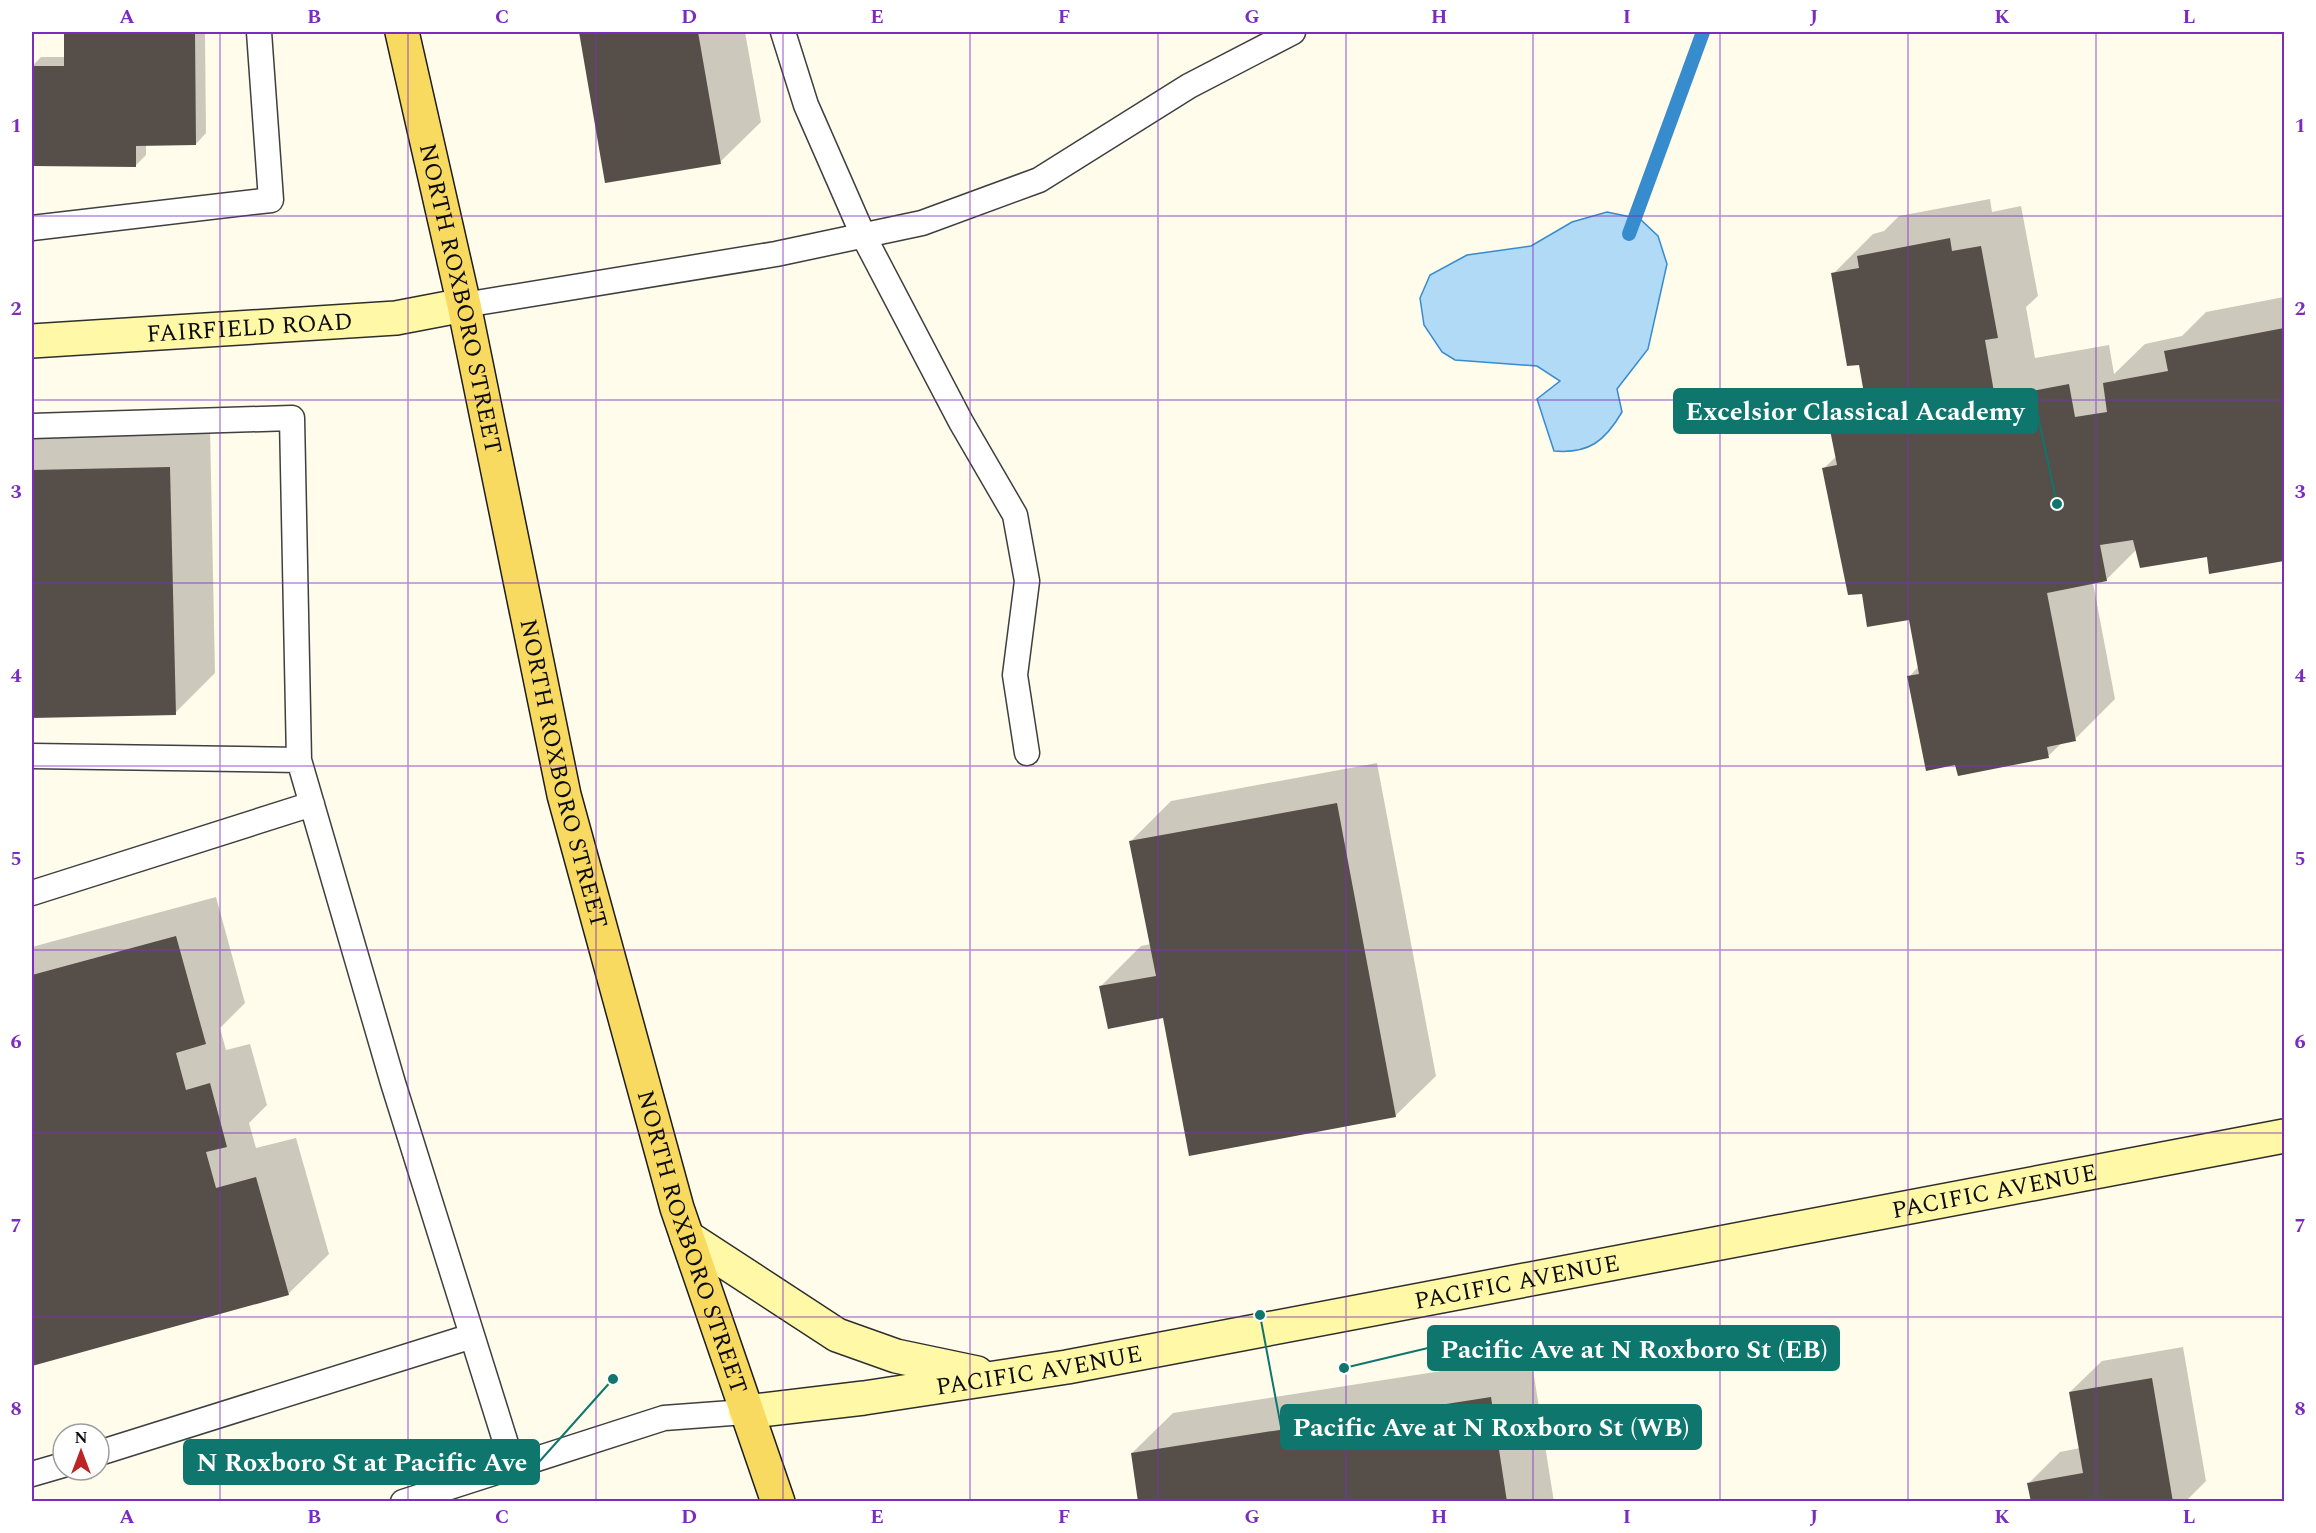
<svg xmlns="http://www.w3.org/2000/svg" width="2316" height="1533" viewBox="0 0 2316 1533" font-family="Spectral,serif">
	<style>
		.water { fill: #b0daf6; stroke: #378ccd; stroke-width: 1.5 }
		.shadow { fill: #0003 }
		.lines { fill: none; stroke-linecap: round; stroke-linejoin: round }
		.stream { stroke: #378ccd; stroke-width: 14 }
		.building { fill: #554e49 }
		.lane-casing { stroke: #3f3f3f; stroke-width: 27 }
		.secondary-casing { stroke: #2e2e2e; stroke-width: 36 }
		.primary-casing { stroke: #1d1d1d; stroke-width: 36 }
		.lane { stroke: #fff; stroke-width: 24 }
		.secondary { stroke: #fff8a6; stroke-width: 33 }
		.primary { stroke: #f9da61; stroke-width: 33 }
		.grid { fill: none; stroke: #7b2cbf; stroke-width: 1.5; stroke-opacity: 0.55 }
		.labels { text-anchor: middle; stroke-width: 6; stroke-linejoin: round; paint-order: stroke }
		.street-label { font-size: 24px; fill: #0c0c0c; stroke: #fff }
		.leader { fill: none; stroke: #0f766e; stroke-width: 2 }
		.callout-dot { fill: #0f766e; stroke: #fff; stroke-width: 2 }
		.callout { fill: #0f766e; stroke: #0f766e; stroke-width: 2 }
		.callout-label { font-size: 26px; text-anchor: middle; font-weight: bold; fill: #fff }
		.neatline { fill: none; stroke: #7b2cbf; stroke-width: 2 }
		.grid-label { font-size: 20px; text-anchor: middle; font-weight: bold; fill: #7b2cbf }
	</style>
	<rect width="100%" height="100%" fill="#fffceb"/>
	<path class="water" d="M1607,212L1640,219L1658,236L1667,264L1648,349L1617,389L1622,412C1605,441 1589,454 1554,451L1537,399L1560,381L1537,366L1455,360L1442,352L1424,325L1420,298L1430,275L1467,255L1531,246L1572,222Z"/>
	<path class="shadow" d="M66,32H205L206,133L196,144H146V155L135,166L32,165V66L41,57H66Z
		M580,32H745L761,122L720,162L607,182Z
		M1990,199L1992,212L2021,206L2038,296L2026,307L2035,358L2109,345L2114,374L2145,344L2182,336L2206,312L2284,297V560L2211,572L2208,555L2137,549L2106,580L2093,583L2115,699L2075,739L2063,742L2048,756L1956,763L1909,677L1919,666L1910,619L1863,592L1824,468L1837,456L1832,430L1866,396L1860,363L1833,274L1873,234L1884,231L1899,216Z
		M210,427L215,673L175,713L32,716V431Z
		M1377,763L1436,1076L1395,1116L1101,986L1141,946L1151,944L1131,841L1171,801Z
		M216,897L245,1003L220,1028L226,1050L250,1044L267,1105L249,1123L256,1148L296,1138L329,1254L288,1294L32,1364V947Z
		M2183,1347L2206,1481L2185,1502H2032L2029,1483L2060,1452L2080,1448L2070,1392L2102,1361Z
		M1531,1357L1554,1502H1140L1132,1453L1173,1413Z"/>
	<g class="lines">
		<path class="stream" d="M1629,234L1703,32"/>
	</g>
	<path class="building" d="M64,32H195L196,145L136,146V167L32,166V66H64Z
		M579,32H698L721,164L605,183Z
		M1950,238L1952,251L1981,246L1998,338L1985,340L1995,398L2069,384L2075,417L2107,412L2103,383L2168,371L2164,351L2284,328V561L2209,574L2207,557L2140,568L2133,540L2100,545L2107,581L2047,593L2076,741L2047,747L2049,758L1958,776L1955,765L1926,771L1907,676L1919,674L1909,620L1867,627L1862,594L1848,595L1822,468L1837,465L1830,430L1869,422L1859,365L1847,366L1831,273L1859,268L1857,256Z
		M170,467L176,715L32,718V470Z
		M1337,803L1396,1117L1189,1156L1163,1018L1108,1029L1099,986L1156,976L1129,841Z
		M176,936L206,1044L176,1053L186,1090L210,1083L227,1147L206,1152L216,1188L256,1177L289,1295L32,1366V975Z
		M2152,1378L2173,1502H2031L2027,1483L2083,1473L2069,1392Z
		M1491,1397L1507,1502H1138L1131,1453Z"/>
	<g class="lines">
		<defs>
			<path id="lane" d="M783,32L806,105L863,235L961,422L1015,515L1027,581L1015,675L1027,753
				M32,228L271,200L259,32
				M464,305L776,254L922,223L1039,180L1189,86L1293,32
				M32,426L292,418L299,760L393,1083L513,1466
				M32,756L299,760
				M32,893L312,804
				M99,1453L472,1336
				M32,1474L63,1465
				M403,1502L664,1418L745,1412"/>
			<g id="secondary">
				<path id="s1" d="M32,341L396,318L464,305"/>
				<path d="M687,1237L837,1335L896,1356L977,1373"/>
				<path id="s2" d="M745,1412L864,1398L1067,1367L2284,1136"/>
			</g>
			<g id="primary">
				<path id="s3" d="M402,32L464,305L564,795L677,1208L778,1502"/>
			</g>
		</defs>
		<use href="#lane" class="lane-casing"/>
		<use href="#secondary" class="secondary-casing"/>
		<use href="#primary" class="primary-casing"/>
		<use href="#lane" class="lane"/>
		<use href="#secondary" class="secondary"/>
		<use href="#primary" class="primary"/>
	</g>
	<path class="grid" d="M220,32V1502M408,32V1502M596,32V1502M783,32V1502M970,32V1502M1158,32V1502M1346,32V1502M1533,32V1502M1720,32V1502M1908,32V1502M2096,32V1502M32,216H2284M32,400H2284M32,583H2284M32,766H2284M32,950H2284M32,1133H2284M32,1317H2284"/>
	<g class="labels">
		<g class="street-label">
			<text dy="8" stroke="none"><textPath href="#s3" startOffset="273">NORTH ROXBORO STREET</textPath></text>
			<text dy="8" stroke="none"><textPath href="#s1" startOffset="218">FAIRFIELD ROAD</textPath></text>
			<text dy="8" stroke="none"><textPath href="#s3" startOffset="759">NORTH ROXBORO STREET</textPath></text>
			<text dy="8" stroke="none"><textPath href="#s2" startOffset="1269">PACIFIC AVENUE</textPath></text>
			<text dy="8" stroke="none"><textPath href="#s3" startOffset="1245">NORTH ROXBORO STREET</textPath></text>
			<text dy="8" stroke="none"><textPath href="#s2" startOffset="783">PACIFIC AVENUE</textPath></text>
			<text dy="8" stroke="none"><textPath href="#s2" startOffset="297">PACIFIC AVENUE</textPath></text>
		</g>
	</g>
	<path class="leader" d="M2057 504L2037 411M1344 1368L1428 1348M1260 1315L1281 1427M613 1379L539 1462"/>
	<g class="callout-dot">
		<circle cx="2057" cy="504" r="6"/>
		<circle cx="1344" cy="1368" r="6"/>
		<circle cx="1260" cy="1315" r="6"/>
		<circle cx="613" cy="1379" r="6"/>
	</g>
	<g class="callout">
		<rect x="1674" y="389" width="363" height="44" rx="6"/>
		<rect x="1428" y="1326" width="411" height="44" rx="6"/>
		<rect x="1281" y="1405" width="420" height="44" rx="6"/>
		<rect x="184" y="1440" width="355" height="44" rx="6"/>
	</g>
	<g class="callout-label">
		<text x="1855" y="420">Excelsior Classical Academy</text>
		<text x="1634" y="1358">Pacific Ave at N Roxboro St (EB)</text>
		<text x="1491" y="1436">Pacific Ave at N Roxboro St (WB)</text>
		<text x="362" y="1471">N Roxboro St at Pacific Ave</text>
	</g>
	<rect width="2316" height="1533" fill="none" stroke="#ffffff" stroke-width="66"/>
	<g transform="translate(81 1452)"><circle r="28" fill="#ffffff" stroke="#9e9e9e" stroke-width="1.5"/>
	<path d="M0-4.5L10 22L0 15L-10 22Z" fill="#bc2426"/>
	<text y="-9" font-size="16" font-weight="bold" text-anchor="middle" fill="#0c0c0c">N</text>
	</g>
	<rect x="33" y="33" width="2250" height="1467" class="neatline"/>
	<g class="grid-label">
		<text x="127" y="23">A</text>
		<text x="314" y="23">B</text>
		<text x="502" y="23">C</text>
		<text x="689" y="23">D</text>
		<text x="877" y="23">E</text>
		<text x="1064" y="23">F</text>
		<text x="1252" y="23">G</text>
		<text x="1439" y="23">H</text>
		<text x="1627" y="23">I</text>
		<text x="1814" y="23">J</text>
		<text x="2002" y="23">K</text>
		<text x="2189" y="23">L</text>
		<text x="16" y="132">1</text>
		<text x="2300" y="132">1</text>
		<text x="16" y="315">2</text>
		<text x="2300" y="315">2</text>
		<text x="16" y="498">3</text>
		<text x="2300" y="498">3</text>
		<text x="16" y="682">4</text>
		<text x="2300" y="682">4</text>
		<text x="16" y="865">5</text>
		<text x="2300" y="865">5</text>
		<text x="16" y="1048">6</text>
		<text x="2300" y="1048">6</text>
		<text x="16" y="1232">7</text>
		<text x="2300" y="1232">7</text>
		<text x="16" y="1415">8</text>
		<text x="2300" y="1415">8</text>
		<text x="127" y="1523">A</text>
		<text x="314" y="1523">B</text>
		<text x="502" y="1523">C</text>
		<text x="689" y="1523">D</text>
		<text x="877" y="1523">E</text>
		<text x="1064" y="1523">F</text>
		<text x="1252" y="1523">G</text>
		<text x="1439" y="1523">H</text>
		<text x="1627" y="1523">I</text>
		<text x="1814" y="1523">J</text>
		<text x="2002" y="1523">K</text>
		<text x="2189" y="1523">L</text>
	</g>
</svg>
